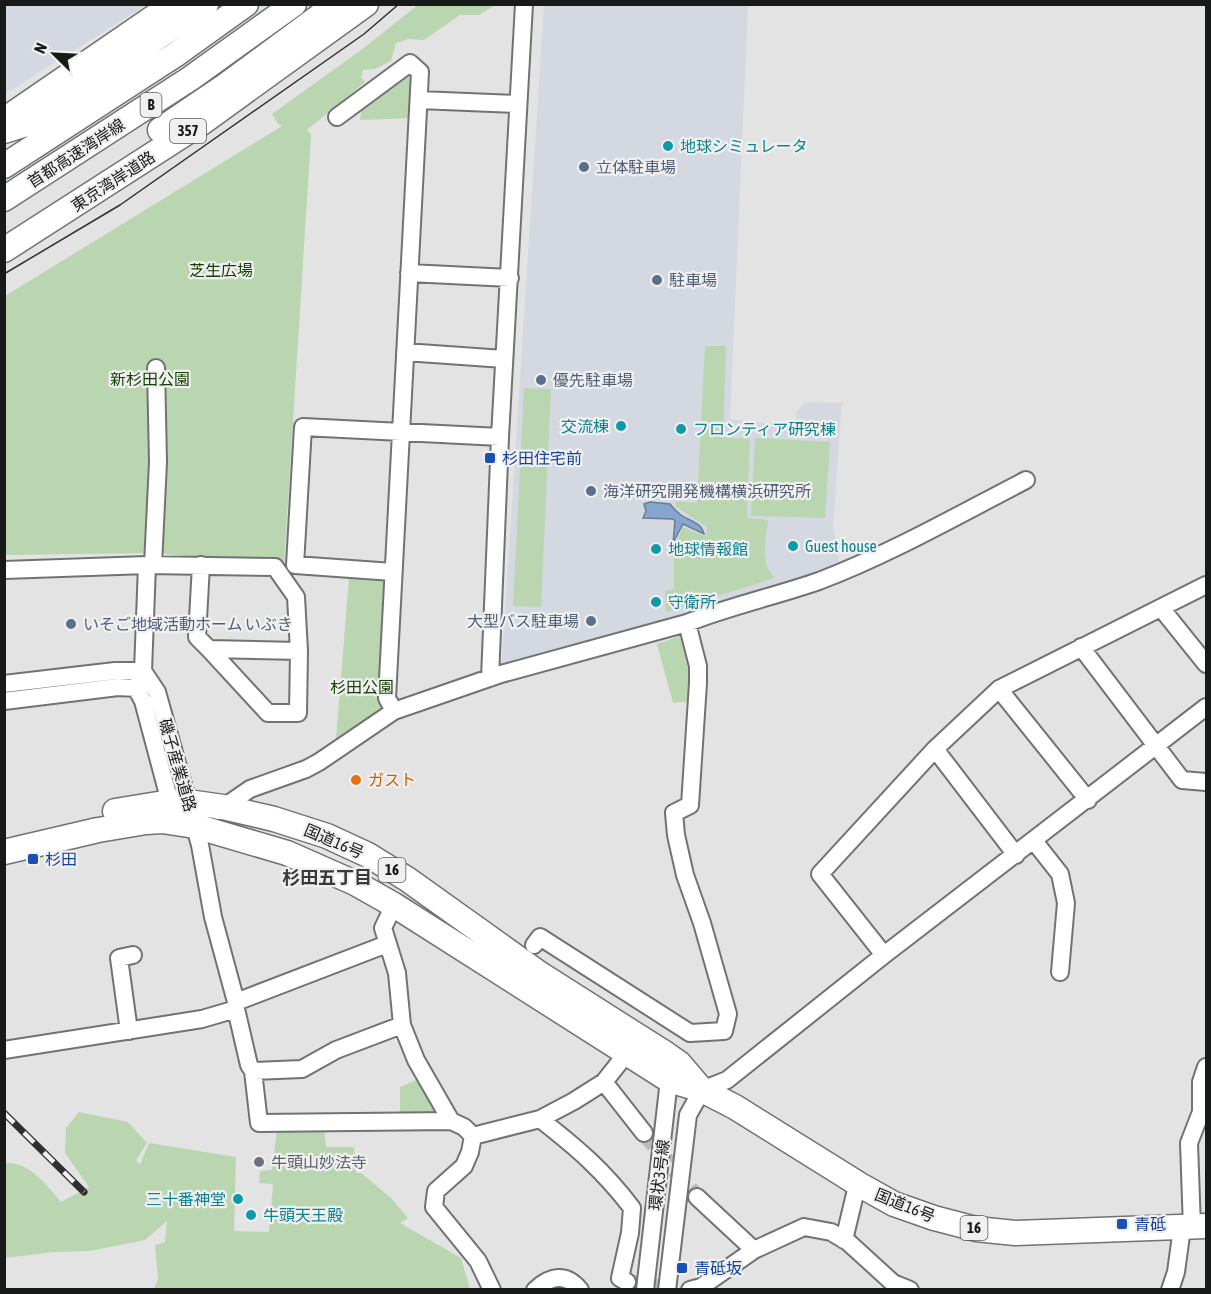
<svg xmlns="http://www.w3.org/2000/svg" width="1211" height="1294" viewBox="0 0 1211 1294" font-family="'Asap Condensed','Noto Sans JP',sans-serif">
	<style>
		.built { fill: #d4d9e1 }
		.green { fill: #b9d6b1 }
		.water { fill: #87a6cd; stroke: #667c97; stroke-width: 1.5 }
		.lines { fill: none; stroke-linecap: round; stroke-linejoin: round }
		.minor-tunnel { stroke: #babbbb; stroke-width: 16; stroke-dasharray: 16 8; stroke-linecap: butt }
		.minor-casing { stroke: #717273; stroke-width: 20 }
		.highway-casing { stroke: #717273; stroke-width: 27 }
		.minor { stroke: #fff; stroke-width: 16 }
		.highway { stroke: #fff; stroke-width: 24 }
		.tram { stroke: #2e2f2f; stroke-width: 1.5 }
		.rail-casing { stroke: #2e2f2f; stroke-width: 7 }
		.rail { stroke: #f0f0f1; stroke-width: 4.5; stroke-dasharray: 14; stroke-linecap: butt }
		.culture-dot { fill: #0f9aa8; stroke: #f0f0f1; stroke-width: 2 }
		.service-dot { fill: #5c6f8a; stroke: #f0f0f1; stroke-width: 2 }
		.transit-dot { fill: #1a4fb4; stroke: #f0f0f1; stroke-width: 2 }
		.food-dot { fill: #e8710a; stroke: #f0f0f1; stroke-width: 2 }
		.worship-dot { fill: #6b7280; stroke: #f0f0f1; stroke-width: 2 }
		.labels { text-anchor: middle; stroke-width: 4.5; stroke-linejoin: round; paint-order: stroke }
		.shield { fill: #f0f0f1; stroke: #595a5a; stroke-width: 1.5 }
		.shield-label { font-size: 15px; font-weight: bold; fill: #181919 }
		.culture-label { font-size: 16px; fill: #0d838f; stroke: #f0f0f1; text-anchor: start }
		.street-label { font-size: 16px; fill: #181919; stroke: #f0f0f1 }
		.service-label { font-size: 16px; fill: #4e5e75; stroke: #f0f0f1; text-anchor: start }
		.park-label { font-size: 16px; fill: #154005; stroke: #f0f0f1 }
		.transit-label { font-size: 16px; fill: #164399; stroke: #f0f0f1; text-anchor: start }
		.food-label { font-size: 16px; fill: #c56008; stroke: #f0f0f1; text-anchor: start }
		.worship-label { font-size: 16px; fill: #5b616d; stroke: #f0f0f1; text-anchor: start }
		.neighbourhood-label { font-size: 18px; font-weight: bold; fill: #39393a; stroke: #f0f0f1 }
	</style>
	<rect width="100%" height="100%" fill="#e3e3e4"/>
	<path class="built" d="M5,4H146V5L5,94Z
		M544,5H748L730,419L795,426L796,412L806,402L842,403L833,527L840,566L818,581L501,674Z"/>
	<path class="green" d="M418,5H495L479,15H460L424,40L409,39L396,43L391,61L375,69L363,70L361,77L365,82L307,130L311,135L284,565L154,553L5,555V296L282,126L278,124L272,114L361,50Z
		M404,68L419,78L415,118L360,120L362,104Z
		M705,346H726L723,437L750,439L747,518L768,520C766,540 759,563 775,578L666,612L665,591L674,589V547L683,527L706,537L707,527L675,506L676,501L697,503Z
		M524,388L551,389L541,607L513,606Z
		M755,438L830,442L825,518L751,516Z
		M390,577L384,708L336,739L349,578Z
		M680,636L690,670L692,701L673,703L657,644Z
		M421,1078L442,1115L400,1117V1087Z
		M79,1112L128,1122L147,1143L136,1160L140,1165L149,1143L236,1157L234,1231L269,1232L273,1184L259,1183L260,1171L272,1170L277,1129L324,1130L326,1147H354L356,1173H361L391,1198L408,1218L400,1223L461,1258L470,1289H154L158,1279L155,1245L165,1242L167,1221L145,1240L90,1251L54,1252L5,1258V1163C30,1162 46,1184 61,1202L89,1187L65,1153L66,1128Z"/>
	<path class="water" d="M650,502L670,504C673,508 677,512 681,515C690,521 701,522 704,534L683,524L673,543L675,521L673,519L643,518L646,511L644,504Z"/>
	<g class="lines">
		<path class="minor-tunnel" d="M644,1133L697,1197
			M627,1282L677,1290"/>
		<defs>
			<path id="minor" d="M419,100L518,104
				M337,117L410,63L420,72L387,698L394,711
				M409,273L510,278
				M405,352L504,359
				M147,565L275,567L296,597L299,651L298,713H268L209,649L299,651
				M153,565L158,462L156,368
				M201,565L197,637L209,649
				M4,570L147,565L143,671L139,681
				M393,572L295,565L303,427L500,437
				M1161,608L1206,664
				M1081,647L1182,780L1206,782
				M143,671L157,692L200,845L213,917L236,1002V1009L249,1065L253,1071L259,1123L451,1121
				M490,678L500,437L524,4
				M4,684L115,671H143
				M999,689L1088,800
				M4,701L118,687L136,688L143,701L170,802L176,808
				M935,749L1016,855
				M218,811L250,789L306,769L319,762L394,711L501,674L687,623C730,606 776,596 819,581C890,554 958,515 1026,480
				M1034,841L1060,874L1066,903L1060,972
				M394,905L383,928L397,973L402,1025L416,1060L451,1121L464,1127L473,1136L470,1152L464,1166L436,1191L434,1207L478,1261L492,1290
				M534,945L540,937L690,1033L724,1031L728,1014L702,923L685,875L676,835L674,813L690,805L698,683V666L687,623
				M884,955L820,874L935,749L999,689L1206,585
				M236,1002L387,944
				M129,1031L119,958L133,955
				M629,1044L619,1063L604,1082L644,1133
				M4,1050L202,1019L236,1009
				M253,1071L302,1069L336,1050L402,1025
				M540,1119C577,1148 603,1170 632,1208L630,1233L620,1278L627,1282
				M473,1136L540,1119L574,1101L604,1082
				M697,1197L754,1250
				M1192,1228L1189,1143L1201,1112V1082L1206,1067
				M844,1240L855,1194L860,1185
				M535,1290C550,1276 566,1272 580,1290
				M645,1290L669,1080L674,1071
				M667,1290L688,1115L702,1090L727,1080L884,955L1206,707
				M690,1290L701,1287L754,1250L804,1227L831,1232L848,1242L893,1283L910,1290
				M1170,1290L1176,1272L1182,1228"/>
			<path id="highway" d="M4,120L173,4
				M160,130L225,86L336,4
				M4,131L26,124L52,110L206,4
				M4,166L175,55L246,4
				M4,199L191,78L294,4
				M4,250L200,124L366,4
				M115,811L170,802H188L223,807L274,819L327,836L368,855L407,879L540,974L666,1054L679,1063L702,1090
				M4,852L98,830L146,822L162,821L195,826L287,853L355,883L394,905L669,1080L702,1090L735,1107L860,1185L894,1204L934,1218L976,1229L1015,1233L1206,1226"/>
		</defs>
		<use href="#minor" class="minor-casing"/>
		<use href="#highway" class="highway-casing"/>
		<use href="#minor" class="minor"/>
		<use href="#highway" class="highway"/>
		<path class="tram" d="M4,274L120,205L364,34L399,4"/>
		<defs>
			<path id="rail" d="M4,1113L84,1192"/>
		</defs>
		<use href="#rail" class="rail-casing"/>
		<use href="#rail" class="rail"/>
	</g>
	<g class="culture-dot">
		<circle cx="668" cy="146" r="6"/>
		<circle cx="621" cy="426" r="6"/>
		<circle cx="681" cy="429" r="6"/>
		<circle cx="793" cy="546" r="6"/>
		<circle cx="656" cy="549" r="6"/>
		<circle cx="656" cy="602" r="6"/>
		<circle cx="238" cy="1199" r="6"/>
		<circle cx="251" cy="1215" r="6"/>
	</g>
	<g class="service-dot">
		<circle cx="584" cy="167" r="6"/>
		<circle cx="657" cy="280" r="6"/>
		<circle cx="541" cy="380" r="6"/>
		<circle cx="591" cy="491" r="6"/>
		<circle cx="591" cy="621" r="6"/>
		<circle cx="71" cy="624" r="6"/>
	</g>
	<g class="transit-dot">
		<rect x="484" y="452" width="12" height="12" rx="3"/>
		<rect x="27" y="853" width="12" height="12" rx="3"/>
		<rect x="1116" y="1218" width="12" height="12" rx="3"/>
		<rect x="676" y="1262" width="12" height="12" rx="3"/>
	</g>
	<circle class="food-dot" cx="356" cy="780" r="6"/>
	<circle class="worship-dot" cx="259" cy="1162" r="6"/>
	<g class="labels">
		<g class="shield">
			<rect x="140.5" y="93" width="21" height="24" rx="4.5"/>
			<rect x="170" y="119" width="36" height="24" rx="4.5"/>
			<rect x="378.5" y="858" width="27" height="24" rx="4.5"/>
			<rect x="960.5" y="1216" width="27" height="24" rx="4.5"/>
		</g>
		<g class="shield-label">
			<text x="151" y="110">B</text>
			<text x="188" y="136">357</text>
			<text x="392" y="875">16</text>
			<text x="974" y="1233">16</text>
		</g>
		<g class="culture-label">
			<text x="680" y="152">地球シミュレータ</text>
			<text x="609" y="432" text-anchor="end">交流棟</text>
			<text x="693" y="435">フロンティア研究棟</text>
			<text x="805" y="552">Guest house</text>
			<text x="668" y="555">地球情報館</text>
			<text x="668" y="608">守衛所</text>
			<text x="226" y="1205" text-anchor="end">三十番神堂</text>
			<text x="263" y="1221">牛頭天王殿</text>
		</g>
		<g class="street-label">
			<text transform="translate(76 153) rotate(-33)" y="6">首都高速湾岸線</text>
			<text transform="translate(113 181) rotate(-33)" y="6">東京湾岸道路</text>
			<text transform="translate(178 765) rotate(74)" y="6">磯子産業道路</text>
			<text transform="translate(334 841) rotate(23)" y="6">国道16号</text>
			<text transform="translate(659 1175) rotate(-83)" y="6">環状3号線</text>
			<text transform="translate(905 1205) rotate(22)" y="6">国道16号</text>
		</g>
		<g class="service-label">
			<text x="596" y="173">立体駐車場</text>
			<text x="669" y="286">駐車場</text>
			<text x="553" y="386">優先駐車場</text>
			<text x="603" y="497">海洋研究開発機構横浜研究所</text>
			<text x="579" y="627" text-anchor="end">大型バス駐車場</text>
			<text x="83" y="630">いそご地域活動ホーム いぶき</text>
		</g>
		<g class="park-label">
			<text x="221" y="276">芝生広場</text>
			<text x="150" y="385">新杉田公園</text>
			<text x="362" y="693">杉田公園</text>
		</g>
		<g class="transit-label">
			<text x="502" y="464">杉田住宅前</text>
			<text x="45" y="865">杉田</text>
			<text x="1134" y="1230">青砥</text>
			<text x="694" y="1274">青砥坂</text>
		</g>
		<g class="food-label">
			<text x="368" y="786">ガスト</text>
		</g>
		<g class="worship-label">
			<text x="271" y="1168">牛頭山妙法寺</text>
		</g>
		<g class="neighbourhood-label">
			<text x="327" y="884">杉田五丁目</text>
		</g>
	</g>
	<rect width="1211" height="1294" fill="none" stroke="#181919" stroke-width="12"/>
	<g transform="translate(54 54) rotate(294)" stroke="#f0f0f1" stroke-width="4.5" paint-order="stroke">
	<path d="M0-4.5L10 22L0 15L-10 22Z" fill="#181919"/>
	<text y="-9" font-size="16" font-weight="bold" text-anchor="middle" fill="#181919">N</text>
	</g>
</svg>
